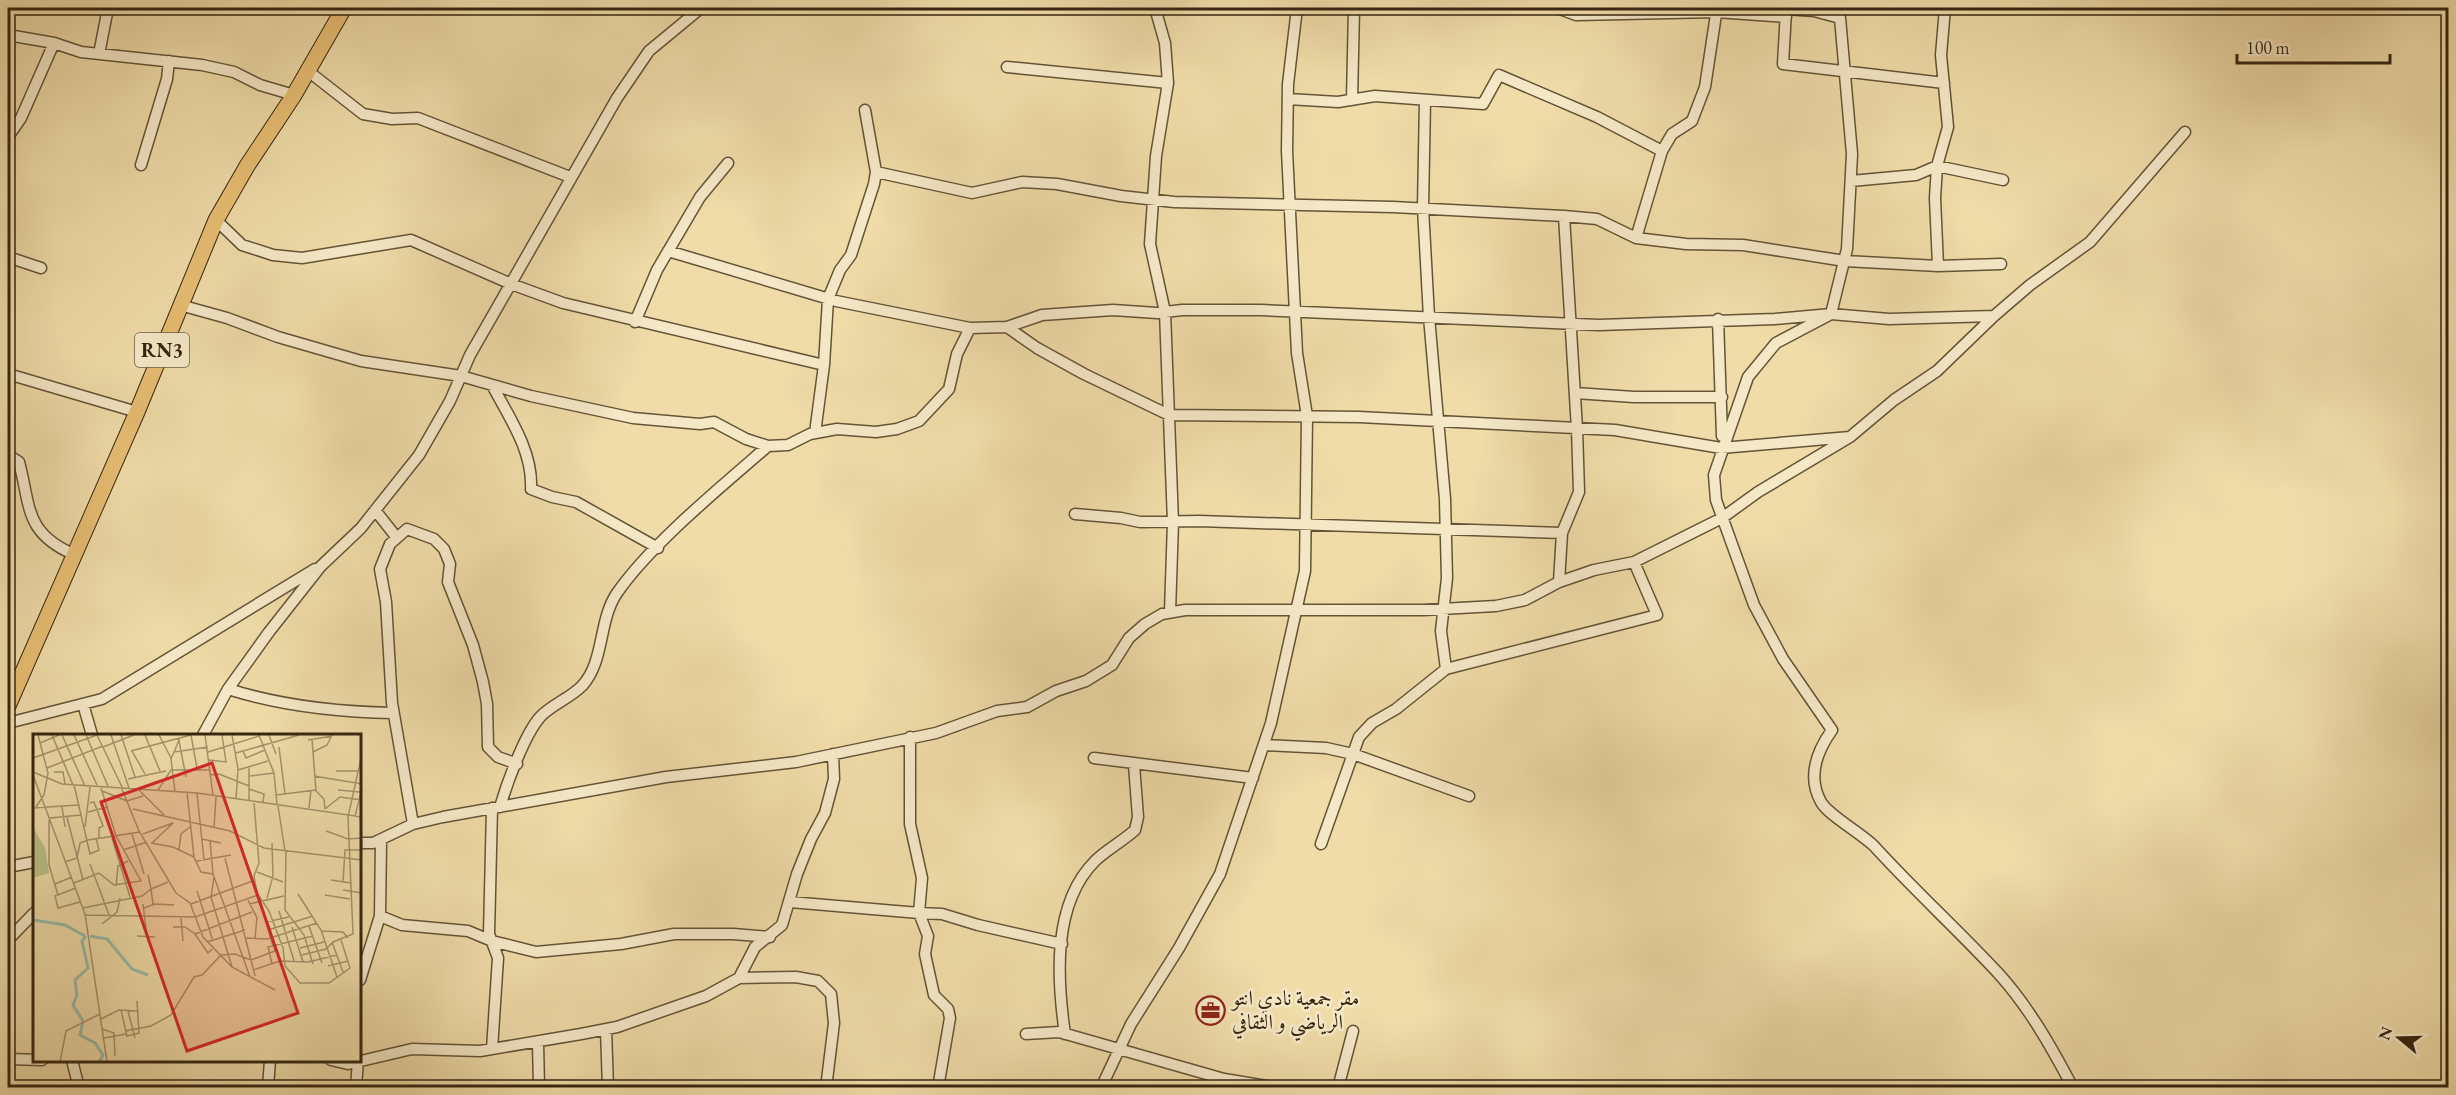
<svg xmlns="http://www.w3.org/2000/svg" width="2456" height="1095" viewBox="0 0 2456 1095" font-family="'EB Garamond',Amiri,serif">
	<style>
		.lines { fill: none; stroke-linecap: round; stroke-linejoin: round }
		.minor-casing { stroke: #645436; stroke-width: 13 }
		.highway-casing { stroke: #362610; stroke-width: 17 }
		.minor { stroke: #f5e8c7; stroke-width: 10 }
		.highway { stroke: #e8be74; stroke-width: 15 }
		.labels { text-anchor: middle; stroke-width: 5; stroke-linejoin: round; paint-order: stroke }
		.shield { fill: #f5e8c7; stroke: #6f6047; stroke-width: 1.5 }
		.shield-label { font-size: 20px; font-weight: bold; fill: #362610 }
		.poi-label { font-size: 21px; fill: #362610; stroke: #f5e8c7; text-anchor: start }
		.inset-river { fill: none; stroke: #9abca7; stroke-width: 3 }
		.inset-road { fill: none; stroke: #a5936c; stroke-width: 1.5 }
		.view { fill: #d62828; fill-opacity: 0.15; stroke: #d62828; stroke-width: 3 }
		.inset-edge { fill: none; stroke: #362610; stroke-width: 3 }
	</style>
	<rect width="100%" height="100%" fill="#efdca9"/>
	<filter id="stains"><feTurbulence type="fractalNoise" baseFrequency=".00333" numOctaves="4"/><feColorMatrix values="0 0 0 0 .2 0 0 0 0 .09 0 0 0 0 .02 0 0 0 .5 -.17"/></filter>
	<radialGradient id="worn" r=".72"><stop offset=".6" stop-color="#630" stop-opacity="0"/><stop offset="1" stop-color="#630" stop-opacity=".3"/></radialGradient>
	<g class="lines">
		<defs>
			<path id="minor" d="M1155,8L1165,43L1168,83L1156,156L1150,244L1165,312L1173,522L1170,612
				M1557,8L1576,15L1716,12L1786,17
				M1786,9L1814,11L1840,18L1852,154L1847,249L1831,314L1776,343L1748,377L1714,475L1716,500L1754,605L1783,659L1832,730C1817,751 1807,777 1821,802C1828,815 1861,833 1874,846C1914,890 1958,930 1998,973C2029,1007 2052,1048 2073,1088
				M1786,11L1783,64L1944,83
				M8,35L54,43L81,52L202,65L234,72L260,85L294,95
				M99,54L108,8
				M1007,67L1168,83
				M308,71L363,114L392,119L418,118L570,177
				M1288,99L1338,102L1375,96L1483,104L1499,75L1597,117L1662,151
				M1352,100L1354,8
				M1425,100L1423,208L1429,317L1445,499L1447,578L1441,631L1446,669
				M8,137L21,118L54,43
				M141,165L167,79L169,61
				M876,172L972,193L1022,182L1057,184L1121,196L1174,202L1393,207L1564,216L1597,219L1636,238L1686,244L1743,245L1845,261L1938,266L2001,264
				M1851,181L1916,175L1937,166L2003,180
				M216,220L242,245L273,255L302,258L411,240L511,284L563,303L824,365
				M1636,238L1662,151L1672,134L1692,121L1705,87L1717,8
				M668,251L836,301L970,328L1007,327L1042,315L1113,310L1157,313L1182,310H1261L1599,325L1775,319L1831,314L1889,319L1994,316
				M8,257L41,268
				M1938,266L1935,198L1937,166L1948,127L1941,55L1945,8
				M180,305L227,318L278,337L361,361L461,376L531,396L633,418L700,424L714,422L746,439L768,446L788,445L810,434L837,429L876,432L897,429L919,421L949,389L957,354L970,328
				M1718,319L1722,436
				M635,322L657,270L700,197L728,163
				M1007,327L1037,348L1084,374L1169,415L1359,417L1615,430L1721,448L1850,437L1894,400L1937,371L1994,316L2030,285L2090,242L2185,132
				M8,374L137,412
				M492,385C509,417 533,451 531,489L552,497L576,502L658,548
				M1575,393L1634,397H1722
				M815,433L824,365L828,299L840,270L851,255L874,184L876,172L865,110
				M8,455L19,462C31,507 24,533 75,555
				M375,510L397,538
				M1075,514L1121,518L1140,522L1199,521L1562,533
				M1559,582L1562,533L1579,492L1577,429L1564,216
				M228,689C282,706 337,712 393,713
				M83,704L92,735
				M8,723L102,699L315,569
				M203,735L228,689L269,632L321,566L361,528L419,455L450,401L470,355L617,98L649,51L701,8
				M910,737V824L922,878L919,913L942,914L978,925L1062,944
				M1264,745L1326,748L1353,754L1469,796
				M1094,758L1253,778
				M500,807C507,783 525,733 541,716C553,704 570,698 582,686C605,661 598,621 617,593C651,544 722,486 768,446
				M492,808L489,934L498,958L492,1049
				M413,824L392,703L386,602L380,569L390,544L407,529L434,539L444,549L450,564L448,582L473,645L483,682L487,704L488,747L498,757L517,764
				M360,843H373L413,824L443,817L666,777L796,762L936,733L997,711L1027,707L1056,691L1086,681L1112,665L1129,638L1145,624L1162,614L1185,610H1423L1496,606L1525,600L1559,582L1594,570L1634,562L1722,518L1758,492L1850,437
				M1321,844L1359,737L1372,723L1396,709L1446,669L1657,615L1634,562
				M8,867L34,862
				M790,902L919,913L928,936L925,954L934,995L948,1009L950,1018L938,1088
				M380,916L402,925L468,931L492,941L536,952L621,944L674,934H733L770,937
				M8,940L34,913
				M739,978L755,947L782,925L797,874L811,839L825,813L834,779L833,754
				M360,980L380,916L381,840
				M606,1029L608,1088
				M1026,1034L1059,1032L1224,1079L1280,1088
				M1065,1034C1057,979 1052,904 1095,861C1106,850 1123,841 1135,830L1138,817L1134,765
				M538,1043L539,1088
				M8,1059L42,1060
				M72,1060L79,1088
				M331,1060L348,1064L412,1049L480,1051L581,1034L617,1027L706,996L739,978L796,977L818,981L831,994L834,1023L826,1088
				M268,1088L270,1060
				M356,1088L358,1060
				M1101,1088L1131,1024L1179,948L1220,874L1271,723L1305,571L1307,416L1297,353L1287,151L1288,84L1297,8
				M1338,1088L1353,1031"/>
			<path id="highway" d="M8,706L137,412L216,220L247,166L294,95L344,8"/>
		</defs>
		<use href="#minor" class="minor-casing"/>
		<use href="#highway" class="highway-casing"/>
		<use href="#minor" class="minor"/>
		<use href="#highway" class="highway"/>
	</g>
	<defs>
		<symbol id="office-ring" viewBox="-11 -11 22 22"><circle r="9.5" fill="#f5e8c7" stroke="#8f2418" stroke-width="1.5"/><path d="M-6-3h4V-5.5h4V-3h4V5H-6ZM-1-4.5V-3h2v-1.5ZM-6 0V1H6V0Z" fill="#8f2418"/></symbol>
	</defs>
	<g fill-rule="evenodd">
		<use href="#office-ring" x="1194" y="994" width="33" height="33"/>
	</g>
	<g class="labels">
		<rect class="shield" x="135" y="333" width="54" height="34" rx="4.5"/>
		<g class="shield-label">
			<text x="162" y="357">RN3</text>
		</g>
		<g class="poi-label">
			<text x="1232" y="1005">مقر جمعية نادي انتو<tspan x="1232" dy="24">الرياضي و الثقافي</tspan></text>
		</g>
	</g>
	<g transform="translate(33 734)">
		<rect width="328" height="328" fill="#efdca9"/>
		<path d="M0,93L12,114L16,139L0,144Z" fill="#bac087"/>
		<path class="inset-river" d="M0,186L32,191L52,202M53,202L49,207L55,234L42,246L44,261L40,271L50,287L47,301L62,309L70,321L66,328M57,202L74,205L99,235L115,241"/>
		<path class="inset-road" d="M19,1L40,51M29,1L52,52M41,1L64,51M53,1L75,52M64,1L89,53M78,1L96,54M88,1L102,43M112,1L127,37M126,1L138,24M172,1L180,61M199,1L205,35L203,65M226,1L241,39L244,70M236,1L243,20M279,5L283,57L291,65L292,75M275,6L299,2M146,7L153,43M7,9L26,1M70,13L101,1M246,13L252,60M98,17L158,1L164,34M99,17L112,40M210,17L213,24L232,16M141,18L175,13M175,18L226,2M280,18L294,11L299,1M203,19L266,1M0,24L64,1M176,26L193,28L189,1M14,34L70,12M205,36L235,27M303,37H325M0,38L29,50L164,59L329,83M21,38H30L32,50M0,41L52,180L74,328M177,41L186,40L216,52M217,42L241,39M281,42L329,50M95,45L133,37M41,51L57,120L66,116L63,104M89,55L106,97L143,159L157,169L170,203L199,233M216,55L231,60L230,68M106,56L131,81M125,56L138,36H177M305,56L327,58M69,57L94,67L110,62M142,58L138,25L147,4M154,58L161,123L168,138L180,140M164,59L171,126M243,61L283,56M216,66V32M57,69L61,68L70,92L66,94V104M221,69L226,129L221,142L224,159L236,177L250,214L252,232L267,249H296L317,234L308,206M245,72L252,117M3,73L11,61L15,39L5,1M29,73L32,93M0,74L45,71M276,74L278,56M100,75L197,97L231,114L329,126M292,75L307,63L329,66M55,78L75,73M322,82L329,55M34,83L50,146M327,83L329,101M17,84L48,81M16,86V131L25,161M52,93L57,53M181,94L183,63M293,97L315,105L329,104M99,100L111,140M110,100L140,89L119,109M79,104L97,163M169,105L188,109M177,106L180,140L217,243M118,109L140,113L161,123M146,115L148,100L157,93M90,116L114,108M253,117L252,176L271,201L280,230M192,124L222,242M328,126L329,107M164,127L198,121M32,128L44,124L47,109L55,106L107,98M57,130L76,181M224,138L250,148M181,143L178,163L199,233L242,256M298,146L318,149M310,148L312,116H328M41,149L66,139L81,151L108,147L83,102L68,54M22,150L39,143M83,152L85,132L95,127M43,154L22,162L25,174L47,168M310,156L329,159M164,157L180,207M265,160L288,196L304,243M292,161L317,165M214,164L224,184L222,204M234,164L240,142L239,109M110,170L114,203M120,170L118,155L135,148M158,170L222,146M216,170L251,162M50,174L109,162L118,155L115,141M111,174L122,170L141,171M246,177L261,227M52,181L162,183L225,161M148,184L150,207M69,190L84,178L87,164M276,192L289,229M140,193H152L162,200L175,219L179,215M259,193L270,228M235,196L280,182M288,197L310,198L315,204M162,200L219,178M104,202L122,203M212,204L234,205L284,189M174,208L212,196M299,208L310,238M240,212L233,188L256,183M267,214L291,208M269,221L293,215L300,208L320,200L315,83L329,20M239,230L235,213L280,202M295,232L315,227M220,236L247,227L275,228L304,221M88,276L94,302L106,299L104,267M95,277L102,304M68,285L86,276L104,277M69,295L81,299L82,322M92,297L118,292L138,281L161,243L169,241L188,221L202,220L218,226L242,217L241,211M71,304L93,300M27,328L33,297L67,280"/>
		<path class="view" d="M179,29L265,279L154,317L68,68Z"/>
		<rect width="328" height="328" class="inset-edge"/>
	</g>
	<rect width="2456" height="1095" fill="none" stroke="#efdca9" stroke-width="30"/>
	<rect x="9" y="9" width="2438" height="1077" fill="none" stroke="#362610" stroke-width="3"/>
	<rect x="15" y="15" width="2426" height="1065" fill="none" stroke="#362610" stroke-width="1.5"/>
	<g transform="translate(2399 1038) rotate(289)" stroke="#f5e8c7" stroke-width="4.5" paint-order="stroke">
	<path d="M0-4.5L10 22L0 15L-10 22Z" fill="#362610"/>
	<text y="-9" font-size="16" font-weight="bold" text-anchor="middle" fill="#362610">N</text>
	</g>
	<path d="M2237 54v9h153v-9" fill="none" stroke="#362610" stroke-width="3"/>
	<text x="2246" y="54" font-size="18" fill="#362610" stroke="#f5e8c7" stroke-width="4.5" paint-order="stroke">100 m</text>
	<rect width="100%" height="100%" filter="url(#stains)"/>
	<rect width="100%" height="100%" fill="url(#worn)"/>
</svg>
